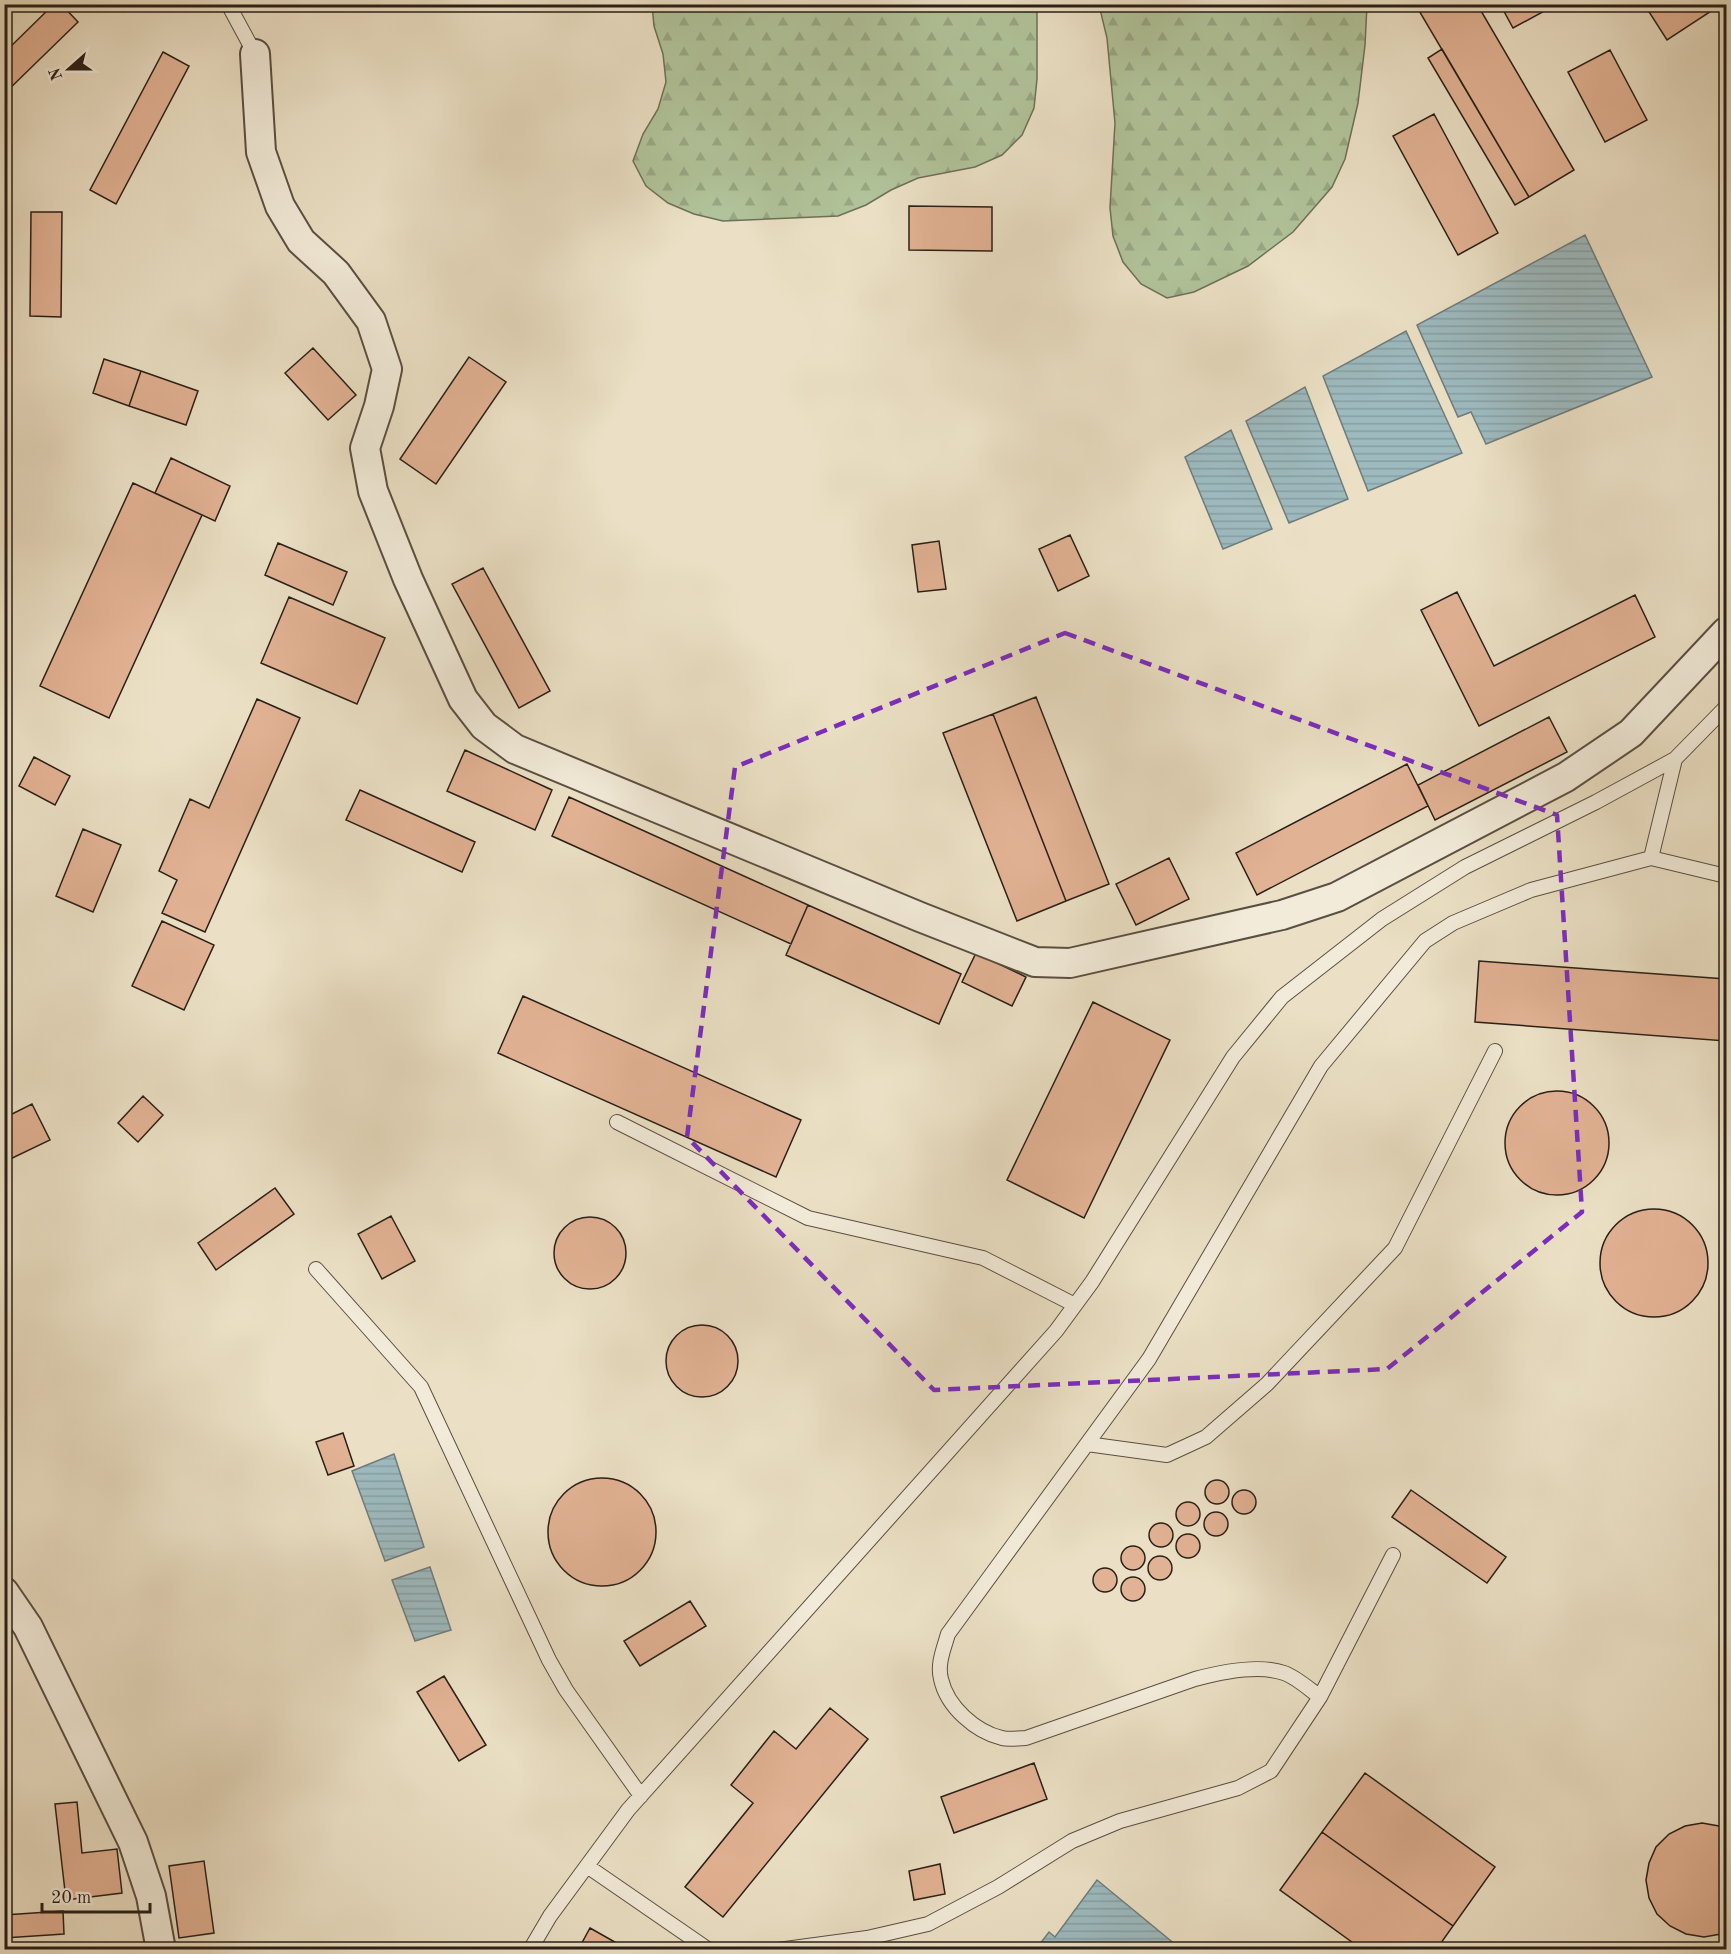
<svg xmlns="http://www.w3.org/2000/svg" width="1731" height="1954" viewBox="0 0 1731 1954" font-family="'Old Standard TT',serif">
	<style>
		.forest { fill: url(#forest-firs); stroke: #6d7158; stroke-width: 1.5 }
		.water { fill: url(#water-rules); stroke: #6f7c7c; stroke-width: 1.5 }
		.building { fill: #e2b294; stroke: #291f17; stroke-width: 1.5 }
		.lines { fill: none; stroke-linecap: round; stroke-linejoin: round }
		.service-casing { stroke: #5a4f42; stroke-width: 16 }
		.minor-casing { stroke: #5a4f42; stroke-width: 32 }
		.service { stroke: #f2ebd9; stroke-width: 14 }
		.minor { stroke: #f2ebd9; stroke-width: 28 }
		.marked { fill: none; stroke: #7b2cbf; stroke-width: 4.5; stroke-dasharray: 12 8; stroke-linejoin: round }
	</style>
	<defs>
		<pattern id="forest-firs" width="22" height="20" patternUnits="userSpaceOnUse" patternTransform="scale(1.5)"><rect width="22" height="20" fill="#b1c39a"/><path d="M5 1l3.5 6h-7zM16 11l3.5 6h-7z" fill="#98a784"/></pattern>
		<pattern id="water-rules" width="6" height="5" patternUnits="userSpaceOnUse" patternTransform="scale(1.5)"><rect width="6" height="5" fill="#9dbabf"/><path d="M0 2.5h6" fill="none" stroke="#879fa3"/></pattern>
	</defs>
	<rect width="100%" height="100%" fill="#ebe0c5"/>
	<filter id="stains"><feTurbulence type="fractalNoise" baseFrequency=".00333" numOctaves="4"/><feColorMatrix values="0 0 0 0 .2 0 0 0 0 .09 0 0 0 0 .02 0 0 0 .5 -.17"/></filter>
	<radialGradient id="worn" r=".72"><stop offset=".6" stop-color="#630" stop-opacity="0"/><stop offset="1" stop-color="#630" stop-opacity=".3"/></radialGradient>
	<path class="forest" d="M652,5H1037V79L1034,108L1022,135L1002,155L975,167L918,178L891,190L866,205L838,216L723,221L694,214L668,203L646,186L633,161L643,134L658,109L666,82L663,54L654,26Z
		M1099,5H1367L1365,45L1358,103L1345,159L1332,187L1293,232L1248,266L1194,292L1167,298L1141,284L1123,262L1113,236L1110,208L1115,123L1107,38Z"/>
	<path class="water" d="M1585,235L1652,377L1486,444L1471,412L1458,417L1417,325Z
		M1406,331L1462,453L1368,491L1323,376Z
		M1305,387L1348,499L1289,523L1246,421Z
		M1231,430L1272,529L1223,549L1185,457Z
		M394,1454L424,1547L385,1561L352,1471Z
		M430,1567L451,1630L415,1641L392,1580Z
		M1097,1880L1176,1945L1172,1949H1036L1049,1932L1055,1937Z"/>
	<path class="building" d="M54,4H61L78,22L4,94V53Z
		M1425,4H1477L1574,170L1529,197L1418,9Z
		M1500,4H1548L1550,8L1513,28Z
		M1644,4H1722L1667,40Z
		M1442,49L1529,197L1515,205L1428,58Z
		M1610,50L1647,120L1605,142L1568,72Z
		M163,52L189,66L116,204L90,190Z
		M1434,114L1498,233L1458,255L1393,136Z
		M909,206L992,207V251L909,250Z
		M31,212H62L61,317L30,316Z
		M313,348L356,395L328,420L285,373Z
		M469,357L506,382L436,484L400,459Z
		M104,359L141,371L129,406L93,393Z
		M141,371L198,391L186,425L129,406Z
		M171,458L230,486L215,521L155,493Z
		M133,483L202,515L109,718L40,686Z
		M1070,535L1089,576L1058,591L1039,549Z
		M939,541L946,589L918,592L912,545Z
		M278,543L347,572L333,605L265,575Z
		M483,568L550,691L519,708L452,584Z
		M1457,592L1494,666L1635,595L1655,637L1479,726L1421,610Z
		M289,597L385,638L357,704L261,663Z
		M1036,697L1109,884L1066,901L993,714Z
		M257,699L300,718L205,932L162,913L177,880L159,871L190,799L209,808Z
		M993,714L1066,901L1017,921L943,733Z
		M1549,717L1567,752L1435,820L1418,785Z
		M465,750L552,790L535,830L447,791Z
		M34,757L70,776L55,805L19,786Z
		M1407,764L1428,806L1257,895L1236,853Z
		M360,790L475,842L462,872L346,820Z
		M569,797L808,905L791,944L552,836Z
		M83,829L121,845L93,912L56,896Z
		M1169,858L1189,899L1136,925L1116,884Z
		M808,905L961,974L939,1024L786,955Z
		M162,921L214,945L184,1010L132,986Z
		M976,953L1026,977L1012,1006L962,982Z
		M1479,961L1726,979V1041L1475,1022Z
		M523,996L801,1120L776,1177L498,1053Z
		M1093,1002L1170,1040L1084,1218L1007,1180Z
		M1505 1143a52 52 0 1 1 104 0a52 52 0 1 1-104 0Z
		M143,1096L163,1115L138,1142L118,1123Z
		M32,1104L50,1140L4,1162V1118Z
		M275,1188L294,1214L216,1270L198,1243Z
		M1600 1263a54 54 0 1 1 108 0a54 54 0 1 1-108 0Z
		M391,1216L415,1261L382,1279L358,1234Z
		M554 1253a36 36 0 1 1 72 0a36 36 0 1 1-72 0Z
		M666 1361a36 36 0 1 1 72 0a36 36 0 1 1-72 0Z
		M343,1433L354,1466L328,1475L316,1442Z
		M548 1532a54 54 0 1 1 108 0a54 54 0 1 1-108 0Z
		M1205 1492a12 12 0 1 1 24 0a12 12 0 1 1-24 0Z
		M1232 1502a12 12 0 1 1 24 0a12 12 0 1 1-24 0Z
		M1411,1490L1506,1557L1487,1583L1392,1517Z
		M1176 1514a12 12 0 1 1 24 0a12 12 0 1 1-24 0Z
		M1204 1524a12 12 0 1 1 24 0a12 12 0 1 1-24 0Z
		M1149 1535a12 12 0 1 1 24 0a12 12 0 1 1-24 0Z
		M1176 1546a12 12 0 1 1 24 0a12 12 0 1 1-24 0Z
		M1121 1558a12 12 0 1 1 24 0a12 12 0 1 1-24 0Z
		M1148 1568a12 12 0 1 1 24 0a12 12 0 1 1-24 0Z
		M1093 1580a12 12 0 1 1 24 0a12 12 0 1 1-24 0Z
		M1121 1589a12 12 0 1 1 24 0a12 12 0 1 1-24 0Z
		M690,1601L706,1626L640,1666L624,1641Z
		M444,1676L486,1745L459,1761L417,1692Z
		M830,1708L868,1739L723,1917L685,1887L753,1803L731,1785L774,1731L796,1749Z
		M1034,1763L1047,1799L954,1833L941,1797Z
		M1365,1773L1495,1867L1453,1926L1322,1832Z
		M77,1802L82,1853L117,1849L122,1893L66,1900L55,1804Z
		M1702,1823L1719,1826L1726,1829V1931L1721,1934L1704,1937L1686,1934L1670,1926L1657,1914L1649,1898L1646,1880L1649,1863L1656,1847L1669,1834L1685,1826Z
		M1322,1832L1453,1926L1436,1950H1363L1280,1890Z
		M204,1861L214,1933L179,1938L169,1866Z
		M940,1864L945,1894L914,1900L909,1871Z
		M63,1911L64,1934L4,1938V1915Z
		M590,1928L629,1950H578Z"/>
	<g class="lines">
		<defs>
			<path id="service" d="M228,4L255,54
				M1651,858L1675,759
				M617,1122L808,1218L983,1258L1075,1305
				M316,1269L421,1387L549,1660L566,1690L641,1796
				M1087,1444L1167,1455L1206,1437L1267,1384L1395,1248L1495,1051
				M1320,1697C1309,1689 1296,1677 1284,1673C1258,1664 1221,1672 1195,1679L1026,1738C1018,1738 1009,1740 1002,1738C976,1732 947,1707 941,1679C937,1664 944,1648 948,1634L1149,1359L1321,1066L1425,941L1453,923L1531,890L1651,858L1726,876
				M587,1866L709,1950
				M530,1950L550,1916L628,1810L1056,1331L1092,1282L1233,1057L1282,997L1382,919L1465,867L1596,802L1675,759L1726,707
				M778,1950L867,1938L928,1924L998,1887L1072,1841L1120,1821L1238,1788L1271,1771L1320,1697L1393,1555"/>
			<path id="minor" d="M255,54L261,152L280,206L301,241L336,273L371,321L387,369L379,406L365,448L373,491L408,579L463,699L484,726L515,749L920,917L1035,962L1070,963L1282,915L1337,897L1566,777L1631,733L1726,632
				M4,1592L28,1627L133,1842L151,1896L161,1950"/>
		</defs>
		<use href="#service" class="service-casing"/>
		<use href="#minor" class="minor-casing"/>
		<use href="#service" class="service"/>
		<use href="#minor" class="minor"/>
	</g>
	<path class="marked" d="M1065,633L1557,815L1582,1212L1387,1369L934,1390L687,1137L735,767Z"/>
	<rect width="1731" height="1954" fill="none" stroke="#ebe0c5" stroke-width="24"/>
	<rect x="6" y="6" width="1719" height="1942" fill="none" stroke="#291f17" stroke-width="3"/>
	<rect x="12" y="12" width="1707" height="1930" fill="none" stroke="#291f17" stroke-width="1.5"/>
	<g transform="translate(69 69) rotate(249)" stroke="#f2ebd9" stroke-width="4.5" paint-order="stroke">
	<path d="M0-4.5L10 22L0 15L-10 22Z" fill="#291f17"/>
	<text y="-9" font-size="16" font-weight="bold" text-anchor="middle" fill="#291f17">N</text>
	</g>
	<path d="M42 1903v9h108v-9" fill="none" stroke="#291f17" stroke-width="3"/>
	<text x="51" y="1903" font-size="18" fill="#291f17" stroke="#f2ebd9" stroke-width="4.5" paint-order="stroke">20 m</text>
	<rect width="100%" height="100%" filter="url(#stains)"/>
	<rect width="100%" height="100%" fill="url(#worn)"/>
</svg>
